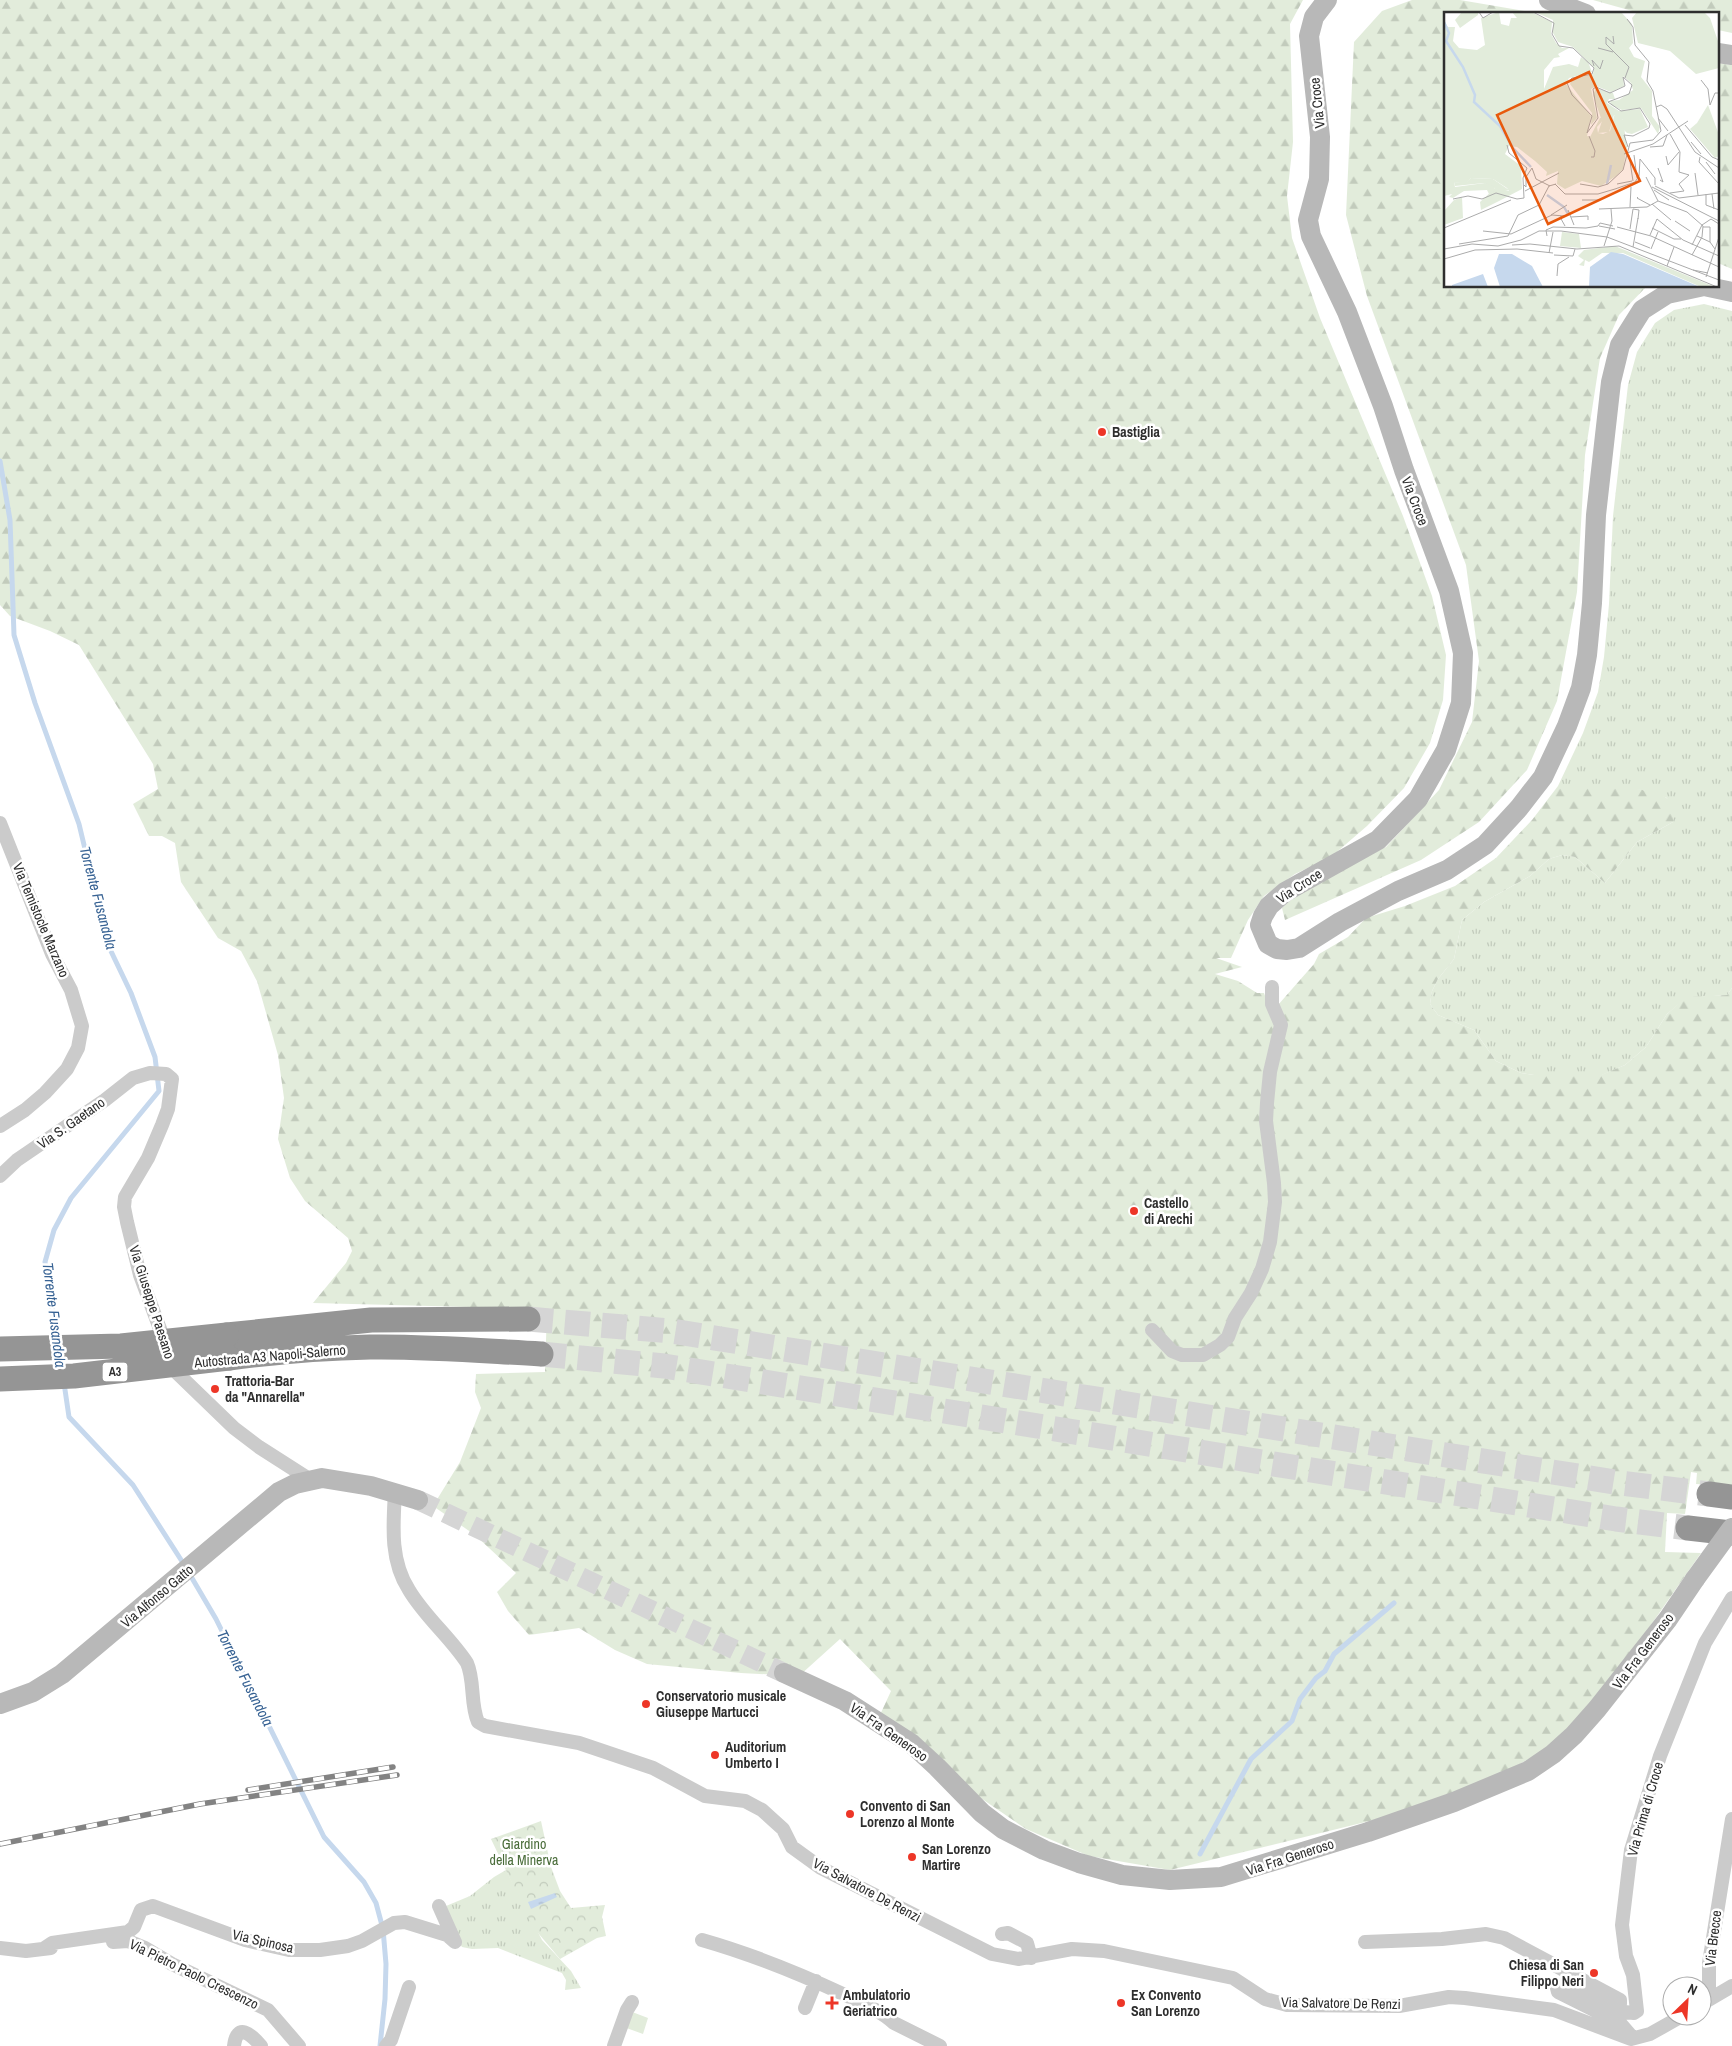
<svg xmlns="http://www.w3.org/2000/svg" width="1732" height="2046" viewBox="0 0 1732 2046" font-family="'Archivo Narrow',sans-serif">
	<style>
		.grass { fill: url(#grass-tufts) }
		.forest { fill: url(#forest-firs) }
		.park { fill: url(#park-crowns) }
		.garden { fill: #e2ecdb }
		.water { fill: url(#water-ripples) }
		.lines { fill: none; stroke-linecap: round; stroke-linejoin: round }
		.stream { stroke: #c6d8ed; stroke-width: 5 }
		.secondary-tunnel { stroke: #d5d5d5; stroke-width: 20; stroke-dasharray: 20 10; stroke-linecap: butt }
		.highway-tunnel { stroke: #d5d5d5; stroke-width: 25; stroke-dasharray: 25 12; stroke-linecap: butt }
		.street { stroke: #cbcbcb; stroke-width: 14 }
		.secondary { stroke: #b8b8b8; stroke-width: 20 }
		.highway { stroke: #959595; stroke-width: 25 }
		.rail-casing { stroke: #838383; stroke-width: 5.5 }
		.rail { stroke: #fff; stroke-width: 4; stroke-dasharray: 11; stroke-linecap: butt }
		.secondary-bridge { stroke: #b8b8b8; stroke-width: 20 }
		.highway-bridge { stroke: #959595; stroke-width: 25 }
		.poi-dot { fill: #ed3627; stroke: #fff; stroke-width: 2 }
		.labels { text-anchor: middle; stroke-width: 5; stroke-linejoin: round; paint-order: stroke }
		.shield { fill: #fff; stroke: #6d6d6d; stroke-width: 1 }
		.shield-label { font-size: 12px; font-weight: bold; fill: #2e2e2e }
		.street-label { font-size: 14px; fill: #2e2e2e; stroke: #fff }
		.poi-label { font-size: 14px; font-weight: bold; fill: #2e2e2e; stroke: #fff; text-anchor: start }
		.park-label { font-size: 14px; fill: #496c39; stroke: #fff }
		.water-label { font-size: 15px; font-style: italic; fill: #386394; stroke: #fff }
		.inset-river { fill: none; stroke: #c6d8ed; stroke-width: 2.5 }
		.inset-road { fill: none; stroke: #ababab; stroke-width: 1 }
		.view { fill: #e8590c; fill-opacity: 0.15; stroke: #e8590c; stroke-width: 2.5 }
		.inset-edge { fill: none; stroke: #2e2e2e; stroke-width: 2.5 }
	</style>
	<defs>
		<pattern id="grass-tufts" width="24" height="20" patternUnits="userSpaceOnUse" patternTransform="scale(1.25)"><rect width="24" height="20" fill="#e2ecdb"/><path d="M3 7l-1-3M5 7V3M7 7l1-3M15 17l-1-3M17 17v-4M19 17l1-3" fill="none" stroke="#c2cbbc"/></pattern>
		<pattern id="forest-firs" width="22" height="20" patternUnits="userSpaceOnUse" patternTransform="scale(1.25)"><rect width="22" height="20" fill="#e2ecdb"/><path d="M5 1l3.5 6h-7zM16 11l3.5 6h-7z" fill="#c2cbbc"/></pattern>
		<pattern id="park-crowns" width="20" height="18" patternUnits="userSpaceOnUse" patternTransform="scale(1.25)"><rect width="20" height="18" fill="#e2ecdb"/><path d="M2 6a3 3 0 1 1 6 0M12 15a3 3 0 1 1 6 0" fill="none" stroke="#c2cbbc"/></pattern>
		<pattern id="water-ripples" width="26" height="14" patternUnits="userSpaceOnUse" patternTransform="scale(1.25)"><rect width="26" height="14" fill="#c6d8ed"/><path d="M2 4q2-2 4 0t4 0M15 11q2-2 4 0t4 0" fill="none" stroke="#aabacc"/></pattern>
	</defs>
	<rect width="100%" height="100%" fill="#fff"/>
	<path class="grass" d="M1704,304L1732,311V988L1727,995L1686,998L1667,1014L1646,1047L1625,1065L1602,1075H1534L1521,1073L1496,1061L1474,1030L1438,1015L1430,1004L1432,991L1438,979L1454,959L1462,920L1484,902L1530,876L1549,859L1562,855L1575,857L1605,883L1637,842L1673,822L1667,798L1642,790L1558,786L1583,733L1598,692L1604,657L1609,604L1613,516L1628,385L1637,352L1655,323L1674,310Z
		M506,1870L542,1940L571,1971L581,1988L565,1990L566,1980L562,1973L498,1948L472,1949L462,1947L458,1941L446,1906L470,1896L494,1877Z"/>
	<path class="forest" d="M0,0H1303L1290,24L1293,142L1287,196L1292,238L1320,318L1403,516L1432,596L1446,655L1443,700L1430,743L1404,788L1367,826L1331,857L1295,874L1264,896L1248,920L1231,958H1216L1242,967L1215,974L1238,981L1257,993H1264L1268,1004L1278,1005L1314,964L1319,954L1348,937L1366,918L1405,906L1455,886L1496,858L1532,820L1558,786C1582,785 1650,785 1668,799C1670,802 1673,806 1675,809L1673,822L1637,842L1605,883L1575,857L1562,855L1549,859L1530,876L1484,902L1462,920L1454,959L1438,979L1432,991L1430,1004L1438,1015L1474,1030L1496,1061L1521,1073L1534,1075H1601L1625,1065L1646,1047L1667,1014L1686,997L1727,995L1732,988V1486L1696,1484L1697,1473L1691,1472L1685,1514L1667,1513L1665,1552L1701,1553L1616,1675L1556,1744L1505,1772L1402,1813L1170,1870L1089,1856L1026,1829L969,1790L879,1717L891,1691L840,1639L799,1676L741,1673L647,1664L615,1650L579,1628L529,1635L508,1611L497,1592L516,1573L475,1535L433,1506L460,1462L481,1408L475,1392L476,1374L545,1372L547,1309L313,1303L346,1263L352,1251L348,1238L305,1201L290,1178L278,1139L284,1098L278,1055L257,981L241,951L218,938L181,882L175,843L162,836H149L133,804L158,789L153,764L79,645L50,631L10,616L0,605Z
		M1412,0H1460L1542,14H1446V286H1647L1619,315L1600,358L1585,455L1577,592L1557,701L1527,770L1479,822L1421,860L1285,920L1282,908L1307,884L1386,847L1439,790L1472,722L1479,661L1466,565L1367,296L1346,215L1354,42L1382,11Z
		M1593,0H1732V33L1718,30V14H1643Z
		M1718,63L1732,65V269L1718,263Z"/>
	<path class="park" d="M541,1821L551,1867L560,1891L571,1908L605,1905L602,1917L606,1936L597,1938L560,1959L533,1927L491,1839Z"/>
	<path class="garden" d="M627,2010L648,2018L643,2034L621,2026Z"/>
	<path class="water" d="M555,1893L557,1897L531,1909L528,1902Z"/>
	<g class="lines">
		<path class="stream" d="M0,461L10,520L14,635L35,703L79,824L108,945L131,993L155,1057L159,1091L71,1198L54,1230L45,1262L57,1340
			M64,1383L69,1417L133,1485L185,1566
			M189,1573L216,1619L324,1837L364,1882L376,1903L383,1929L386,1964L385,1999L380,2046
			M1200,1854L1251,1759L1292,1721L1300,1699L1316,1678L1325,1671L1334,1654L1394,1603"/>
		<path class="secondary-tunnel" d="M418,1500L784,1673"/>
		<path class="highway-tunnel" d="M528,1319L671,1331L1621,1483L1709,1494
			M541,1354L664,1366L1616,1519L1688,1528"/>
		<path class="street" d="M0,823L52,954L71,990L82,1026L78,1048L67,1069L45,1093L25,1110L0,1126
			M0,1176L17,1160L105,1100L133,1078L150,1073L166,1074L172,1079L168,1109L162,1125L148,1158L125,1197L124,1207L127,1222L140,1275L176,1372L234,1428L259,1447L309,1479
			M1152,1330L1172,1351L1182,1355H1203L1220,1345L1228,1337L1235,1318L1251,1293L1262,1269L1270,1242L1275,1202L1274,1183L1266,1121L1267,1103L1270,1072L1281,1025L1272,1004V987
			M395,1492C393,1526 390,1561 409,1590C425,1617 450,1637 467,1663C475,1681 470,1704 478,1722L485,1726L579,1743L653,1768L705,1796L745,1801L762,1810L773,1820L783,1829L792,1847L821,1868L992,1954L1018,1959L1072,1949L1104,1951L1233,1978L1265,1999L1287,2005L1399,2006L1449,1997L1465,1998L1554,2010L1631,2039L1650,2034L1682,2016
			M1002,1934L1008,1933L1027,1943L1031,1958
			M702,1940C751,1954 798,1973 843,1994C860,2002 880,2010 894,2023L940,2046
			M113,1942L128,1941L145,1948L172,1964L268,2010L299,2046
			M1365,1942L1442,1939L1486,1934L1504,1938L1620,2000V2004L1617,2007L1563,1985L1557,1988L1558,1992L1620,2023L1633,2038
			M0,1948L26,1951L51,1948
			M43,1949L52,1943L128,1932L134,1927L141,1910L153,1906L245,1940L289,1950H320L348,1946L362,1941L394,1923L405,1922L447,1935L455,1942L439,1906
			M1709,1999V1963L1732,1819
			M1705,2002L1732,1986
			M1617,2007L1624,2012L1634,2013L1637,2011L1633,1975L1626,1956L1622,1925L1631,1850L1660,1756L1705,1643L1732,1598
			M805,2008L816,1981
			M234,2046C237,2022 251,2034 261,2046
			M386,2046L391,2040L409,1987
			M614,2046L627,2010L632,2002"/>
		<path class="secondary" d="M1327,0L1314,17L1309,36L1320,137L1319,179L1308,220L1311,236L1347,312L1383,406L1404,470L1449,591L1463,653L1461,703L1446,750L1418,799L1378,840L1285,892L1269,906L1263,916L1260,925L1268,944L1277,949L1287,950L1299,948L1340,922L1398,891L1447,870L1485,845L1519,808L1543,777L1567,726L1581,688L1587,655L1592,603L1596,515L1611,382L1620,345L1642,310L1667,294L1704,286L1732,292
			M1549,0L1586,14
			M1718,53L1732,55
			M784,1673L845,1701L912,1744L937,1767L982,1813L1003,1829L1044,1850L1079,1863L1122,1875L1170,1880L1221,1877L1368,1832L1454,1802L1528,1771L1553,1754L1574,1735L1597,1709L1668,1619L1695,1579
			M0,1704L33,1692L62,1674L279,1492L295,1484L322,1478L371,1486L418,1500"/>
		<path class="highway" d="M227,1335L371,1320L528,1319
			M229,1358C275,1352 323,1348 370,1347C427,1346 484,1351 541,1354
			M1709,1494L1732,1497
			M1688,1528L1732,1533"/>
		<defs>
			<path id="rail" d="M248,1790L393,1767
				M0,1844L200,1804L397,1775"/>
		</defs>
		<use href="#rail" class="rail-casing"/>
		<use href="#rail" class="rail"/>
		<path class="secondary-bridge" d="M1695,1579L1732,1528"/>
		<path class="highway-bridge" d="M0,1349L121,1346L227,1335
			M0,1379L74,1376L229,1358"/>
	</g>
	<g class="poi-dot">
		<circle cx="1102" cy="432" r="5"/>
		<circle cx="1134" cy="1211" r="5"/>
		<circle cx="215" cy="1389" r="5"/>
		<circle cx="646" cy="1704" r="5"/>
		<circle cx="715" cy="1755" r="5"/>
		<circle cx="850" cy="1814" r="5"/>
		<circle cx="912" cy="1857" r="5"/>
		<circle cx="1594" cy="1973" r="5"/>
		<path d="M829.5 1995.5h5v5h5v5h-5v5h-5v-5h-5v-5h5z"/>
		<circle cx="1121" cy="2003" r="5"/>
	</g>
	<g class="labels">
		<rect class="shield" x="102.5" y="1362.5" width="25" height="19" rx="4"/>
		<g class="shield-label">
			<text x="115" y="1376">A3</text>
		</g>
		<g class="street-label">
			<text transform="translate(1317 103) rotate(-96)" y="5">Via Croce</text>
			<text transform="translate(1415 501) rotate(69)" y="5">Via Croce</text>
			<text transform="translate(1299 886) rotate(-33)" y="5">Via Croce</text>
			<text transform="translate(41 920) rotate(67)" y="5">Via Temistocle Marzano</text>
			<text transform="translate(71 1123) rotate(-35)" y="5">Via S. Gaetano</text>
			<text transform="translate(152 1302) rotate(72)" y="5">Via Giuseppe Paesano</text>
			<text transform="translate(270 1356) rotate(-5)" y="5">Autostrada A3 Napoli-Salerno</text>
			<text transform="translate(157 1596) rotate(-40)" y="5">Via Alfonso Gatto</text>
			<text transform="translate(1643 1651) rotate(-53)" y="5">Via Fra Generoso</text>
			<text transform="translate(889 1732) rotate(35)" y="5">Via Fra Generoso</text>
			<text transform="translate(1645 1809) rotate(-74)" y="5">Via Prima di Croce</text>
			<text transform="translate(1290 1857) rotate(-18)" y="5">Via Fra Generoso</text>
			<text transform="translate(867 1890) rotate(28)" y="5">Via Salvatore De Renzi</text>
			<text transform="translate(1713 1938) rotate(-83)" y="5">Via Brecce</text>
			<text transform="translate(263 1941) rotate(13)" y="5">Via Spinosa</text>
			<text transform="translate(194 1974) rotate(26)" y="5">Via Pietro Paolo Crescenzo</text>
			<text transform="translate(1341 2003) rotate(1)" y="5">Via Salvatore De Renzi</text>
		</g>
		<g class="poi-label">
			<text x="1112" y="437">Bastiglia</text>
			<text x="1144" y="1208">Castello<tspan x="1144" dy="16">di Arechi</tspan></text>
			<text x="225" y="1386">Trattoria-Bar<tspan x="225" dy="16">da "Annarella"</tspan></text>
			<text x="656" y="1701">Conservatorio musicale<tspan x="656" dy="16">Giuseppe Martucci</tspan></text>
			<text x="725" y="1752">Auditorium<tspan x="725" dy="16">Umberto I</tspan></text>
			<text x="860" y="1811">Convento di San<tspan x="860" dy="16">Lorenzo al Monte</tspan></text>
			<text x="922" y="1854">San Lorenzo<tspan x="922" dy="16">Martire</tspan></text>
			<text x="1584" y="1970" text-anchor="end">Chiesa di San<tspan x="1584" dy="16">Filippo Neri</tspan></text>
			<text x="843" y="2000">Ambulatorio<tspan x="843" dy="16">Geriatrico</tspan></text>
			<text x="1131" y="2000">Ex Convento<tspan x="1131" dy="16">San Lorenzo</tspan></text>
		</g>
		<g class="park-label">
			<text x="524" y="1849">Giardino<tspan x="524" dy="16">della Minerva</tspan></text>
		</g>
		<g class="water-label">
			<text transform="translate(98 898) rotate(75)" y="5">Torrente Fusandola</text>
			<text transform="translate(54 1315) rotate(83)" y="5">Torrente Fusandola</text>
			<text transform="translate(245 1678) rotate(63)" y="5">Torrente Fusandola</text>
		</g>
	</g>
	<g transform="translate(1444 12)">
		<rect width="275" height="275" fill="#fff"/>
		<path d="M152,76L169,81L171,87H165L163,91L175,99L196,97L204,115L188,122L183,121L178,116L179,108L170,103L165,120L154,121L158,109L149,83ZM27,166L49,167L65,178L56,180L55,189L37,198L36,190L51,176L40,171L11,174L10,170L22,171Z" fill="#e2ecdb"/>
		<path d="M18,0H34V3L16,16L11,8ZM55,0L57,12L65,14L67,6H73L68,0H87L108,10L107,22L112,31L118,36H125L114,42L116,45L110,46L100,58V77L109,55L125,52L134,55L137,45L144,50L148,60L125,66L122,72L147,104L143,124L146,125L156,106L162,105L153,115L154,121L159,122L166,119L171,101L179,108L183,135L179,157L172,164L157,174L138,169L121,177L113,172L114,159L102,164L103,160L91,149L73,135L65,134L61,142L77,154L78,177L55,189V177L65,179L63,176L49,167L27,166L22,172L10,170L11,175L41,171L51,175L50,179L45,182L43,178L20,179L9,186L5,185L8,182L0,184V9L4,15H11L9,29L15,36L33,38L41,33L37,6ZM91,0H177L188,12L189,31L185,36L190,45L201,49L197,65L208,79V104L216,115L214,122L197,96L178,98L167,93L166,89L175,88L189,78L187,71L179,64L180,74L167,80L152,74L147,77L153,106L147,113L148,101L126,72L128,67L149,62L150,56L129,35L114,30L109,21V8ZM193,0H260L266,6L275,32V56L252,62L226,39L194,31L188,6ZM18,185L19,206L0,213V199L10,188Z" fill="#e2ecdb"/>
		<path d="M264,93L275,123V144L271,146L246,117L253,111ZM118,220L135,222L137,236L116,234ZM171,234L271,275H257L179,241H158L145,250L141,248L140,254L135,253L140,248L134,244L140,238Z" fill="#e2ecdb"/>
		<path d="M167,240L179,242L256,275H145L146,255ZM55,242H68L88,254L99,275H56L50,256ZM39,262L44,275H8V273Z" fill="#c6d8ed"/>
		<path class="inset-river" d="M0,10L5,21L2,29L19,55L31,83L30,90L56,114L69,136L87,155M163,172L167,153M103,183L120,195L124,202"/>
		<path class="inset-road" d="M35,0L39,6L49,0M89,0L110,11L108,22L115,34L129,36L150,56L148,62L128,66L123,71L128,83L148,104L143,121L154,106L149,77L152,75L166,81L181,74L179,65L188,73L185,82L164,90L177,99L196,96L206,112L205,116L189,124L180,123L184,135M183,7L189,15L191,33L205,50L203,69L209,79L217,119M169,24L170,32L162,25V32L185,55L181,66M154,36L169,40M150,54L148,48L156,57L159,48M257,68L264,77L266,93L271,81H275M275,84V110M212,95L217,93L223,97L251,140L275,156M214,106L224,119M241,113L268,145L275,148M226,122L236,140L235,160L245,163L235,172L240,179L226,181M145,124L151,139L150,145H147M247,130L257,142M206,135L219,134L223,123M180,142L209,132L244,109M185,143L189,169M190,143L193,166M222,144L224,153L235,140M256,145L255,150L275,172M262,150L271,162M214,156L219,170L216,168M251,161L254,183M202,165L214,189M111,172L121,182H154L171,177L191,170L195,164L196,147L211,166V173M136,172L154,175L164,172L179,158L186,131L209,128L217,119M173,172L188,169M80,173L82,175V165L88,156L92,167L106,174M211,174L235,186L275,181M208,175L275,209M210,178L225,188M81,179L115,161M262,182V193L275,198M268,182L270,197M194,185L193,186L206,193M9,187L24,184L38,187L52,181L73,187L80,186L79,166L83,156L65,141L63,133M138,188H155M208,192L227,208M186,195L187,175M155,197L203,195L214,189L243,200L259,214L258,225L248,243M124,198L130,213M107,203L123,193M127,205L144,204V208M231,209L246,219M258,213L267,207L275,212M155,214L171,217M173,215L207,224L275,255M259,215H266V230M0,216L67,188M208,216L230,227H237M186,217L189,197L195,198L194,207M39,219L67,222L108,203L120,204L116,205L121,214M206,223L213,207L239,228L275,244M103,224L102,218L109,215L142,216L154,214L156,211L169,214M253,224L266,230L271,237M191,230L206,236M15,232L64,224L74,203L95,193L105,174L112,172M68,233L86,232L133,237L175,234L273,275M248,233L258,213M160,234L168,209L167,197M189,235L194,206M0,237L28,232L54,234L77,228L95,219H117L163,225L275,268M207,237L214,220M105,241L109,220M110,243L129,244L131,237M0,247L31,238L73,237L109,241M223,254L230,235M249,258L264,261M113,264L114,252L125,245M262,265L275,225"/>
		<path class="view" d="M145,60L196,169L104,212L53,103Z"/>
		<rect width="275" height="275" class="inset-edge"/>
	</g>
	<g transform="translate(1687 2001) rotate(25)"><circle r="24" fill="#ffffff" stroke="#ababab"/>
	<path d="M0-4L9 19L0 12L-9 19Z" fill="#ed3627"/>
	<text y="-8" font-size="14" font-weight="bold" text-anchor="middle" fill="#2e2e2e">N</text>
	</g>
</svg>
